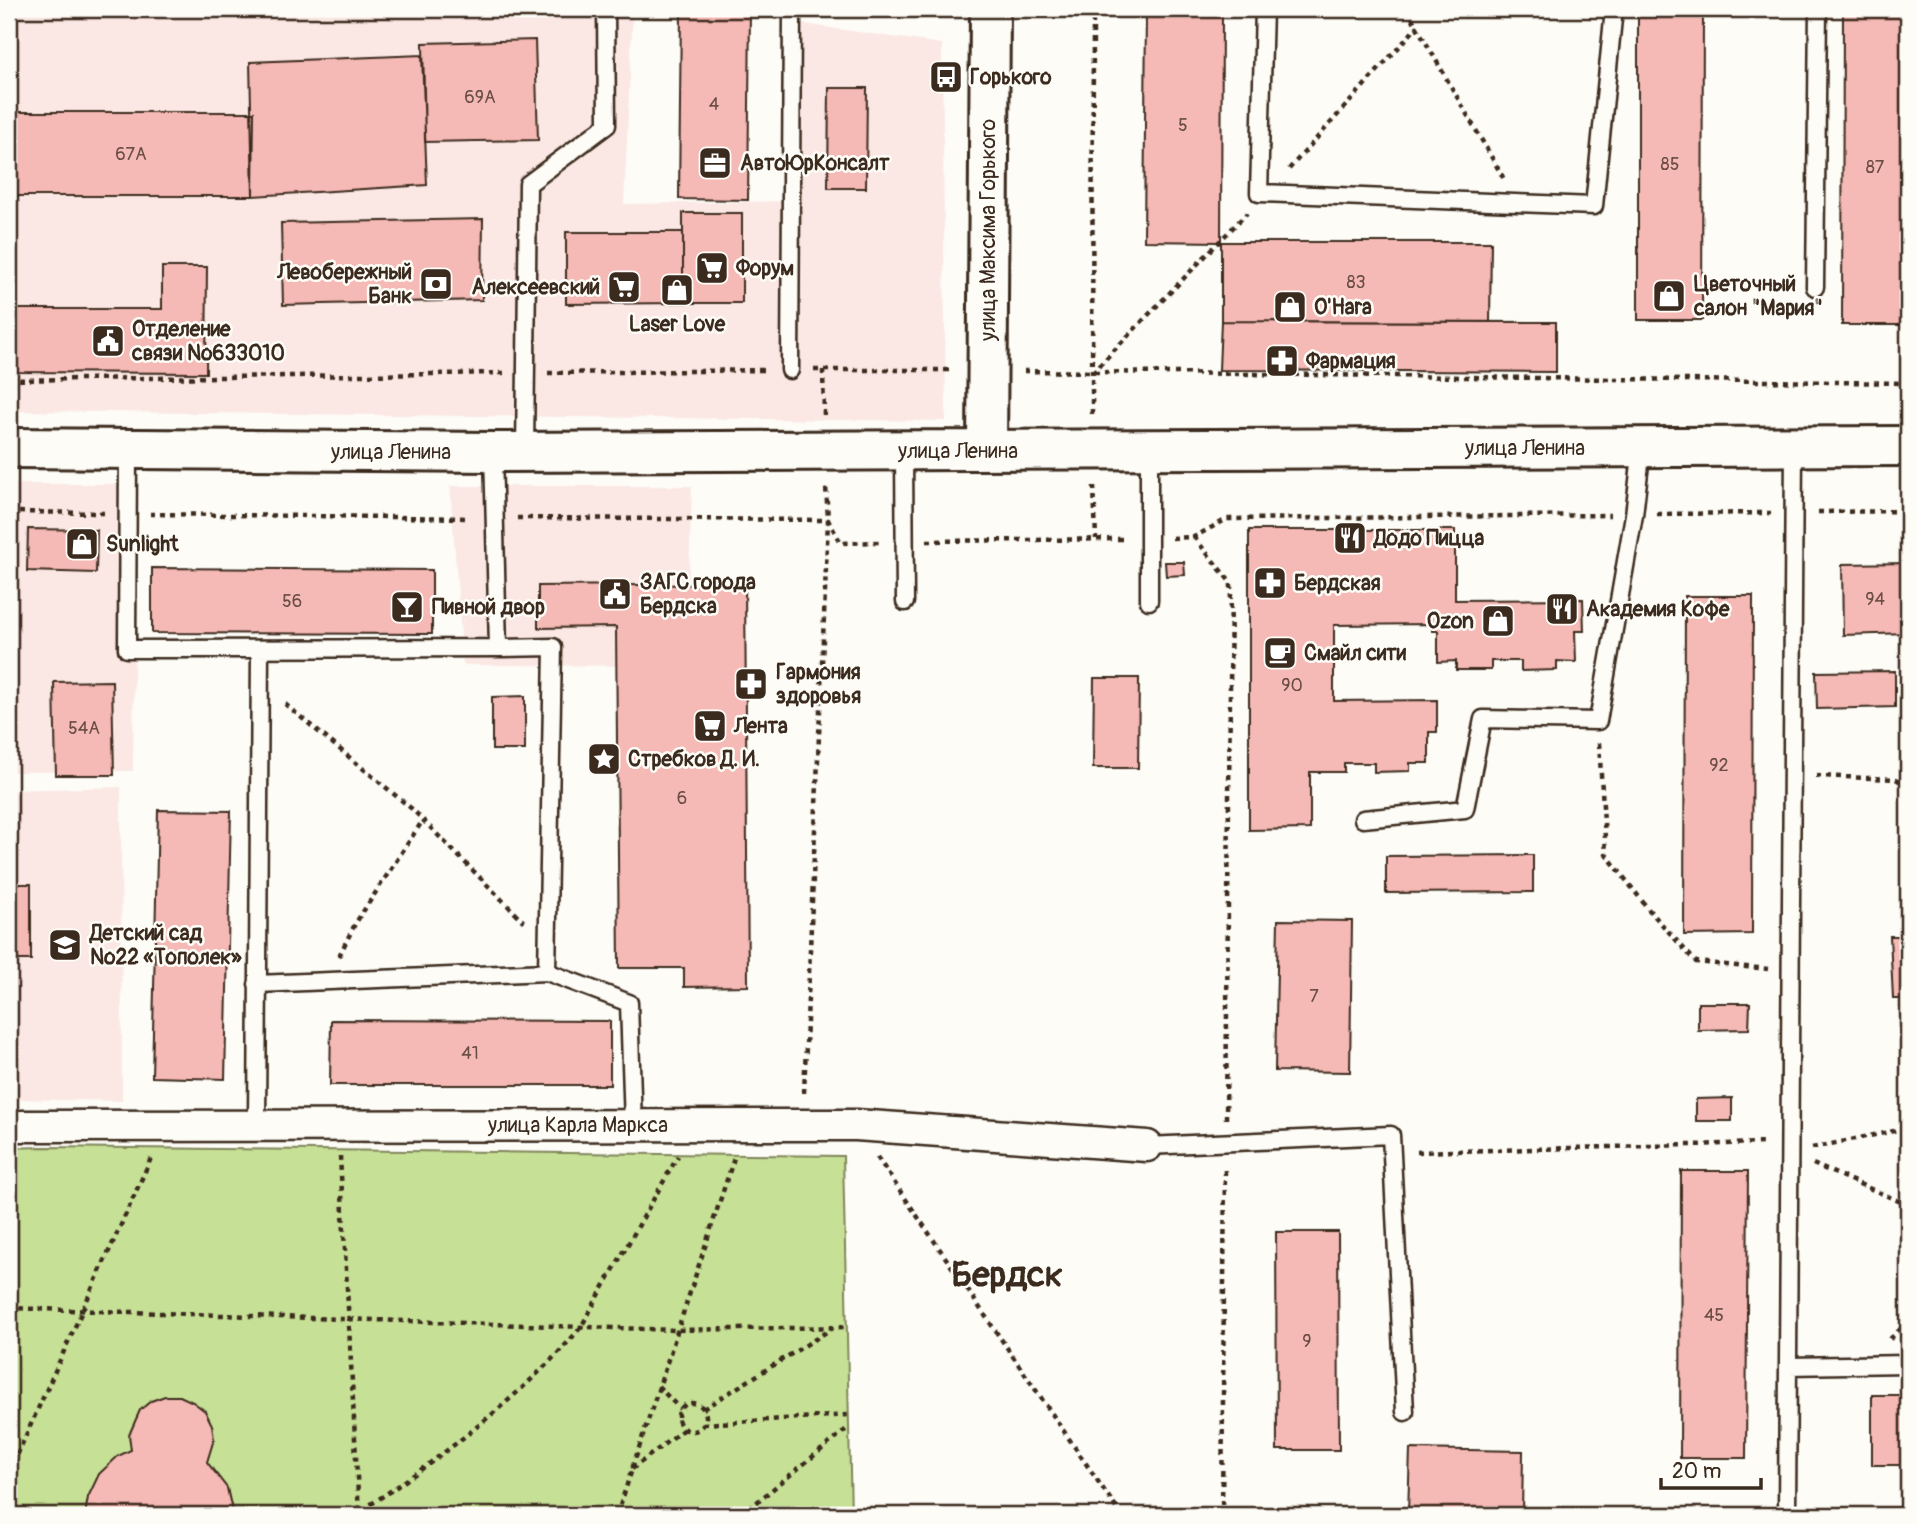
<svg xmlns="http://www.w3.org/2000/svg" width="1917" height="1524" viewBox="0 0 1917 1524" font-family="Pangolin,sans-serif">
	<style>
		.built { fill: #fbe8e4 }
		.green { fill: #c6e096; stroke: #80855a; stroke-width: 2 }
		.building { fill: #f6bab6; stroke: #3b2a1e; stroke-width: 2 }
		.lines { fill: none; stroke-linecap: round; stroke-linejoin: round }
		.lane-casing { stroke: #3b2a1e; stroke-width: 21 }
		.street-casing { stroke: #3b2a1e; stroke-width: 35 }
		.secondary-casing { stroke: #3b2a1e; stroke-width: 44 }
		.path { stroke: #3b2a1e; stroke-width: 4.5; stroke-dasharray: 5 5; stroke-linecap: butt }
		.lane { stroke: #fdfcf7; stroke-width: 16 }
		.street { stroke: #fdfcf7; stroke-width: 30 }
		.secondary { stroke: #fdfcf7; stroke-width: 38 }
		.labels { text-anchor: middle; stroke-width: 5; stroke-linejoin: round; paint-order: stroke }
		.number-label { font-size: 18px; fill: #6a4e44 }
		.poi-label { font-size: 21px; font-weight: bold; fill: #3b2a1e; stroke: #fdfcf7; text-anchor: start }
		.street-label { font-size: 21px; fill: #3b2a1e; stroke: #fdfcf7 }
		.town-label { font-size: 35px; font-weight: bold; fill: #3b2a1e; stroke: #fdfcf7 }
	</style>
	<rect width="100%" height="100%" fill="#fdfcf7"/>
	<filter id="ink" filterUnits="userSpaceOnUse"><feTurbulence type="fractalNoise" baseFrequency=".0143" numOctaves="2"/><feDisplacementMap in="SourceGraphic" scale="14" xChannelSelector="R" yChannelSelector="G"/><feConvolveMatrix kernelMatrix="1 2 1 2 8 2 1 2 1" color-interpolation-filters="sRGB"/></filter>
	<g filter="url(#ink)">
		<path class="built" d="M9,9H633L624,204L793,201L803,24L942,44L946,421L9,411Z
			M9,484H136L133,771L9,772Z
			M450,486H692L686,666L463,665Z
			M121,787L122,1101L9,1099V790Z"/>
		<path class="green" d="M42,1147L843,1156L851,1515H9V1148Z"/>
		<path class="building" d="M681,9H750L748,200L679,199Z
			M1146,9H1222L1221,242L1144,241Z
			M1638,9H1703L1702,320H1638Z
			M1843,9H1907V325H1842Z
			M535,40L538,140L425,142L423,43Z
			M422,55L427,185L253,196L250,62Z
			M829,88H867L866,188H828Z
			M9,112H254L253,196H9Z
			M683,213H742V303H683Z
			M483,219L482,300L283,305L281,223Z
			M566,232H683V303L566,304Z
			M1221,242H1491L1490,322L1221,321Z
			M162,267H207L206,373L9,372V268V309H162Z
			M1221,321L1556,322V372L1219,370Z
			M28,529L97,530L96,573L27,571Z
			M1249,530H1455V600L1583,599L1584,631H1575L1576,662L1557,661V670L1521,671V661H1491V670H1456V661L1438,662V631H1432V624L1334,625V701L1437,700V732H1429V763H1410V771L1374,772V763H1344V772H1310V829L1249,830Z
			M1165,562H1184L1185,575L1166,576Z
			M1908,563V633L1843,635L1842,564Z
			M152,568L432,570V634L152,633Z
			M745,584L748,986L684,987V968H619L616,627L538,628V586Z
			M1685,596H1753L1752,934L1684,935Z
			M1895,671V707L1817,709L1816,672Z
			M1094,678H1139L1138,768H1093Z
			M112,681L114,775H56L54,682Z
			M525,696V750H492V697Z
			M158,810L231,811L225,1079L152,1077Z
			M1533,855V892L1386,893V856Z
			M9,884H31V960H9Z
			M1278,920L1352,921L1350,1072L1275,1071Z
			M1890,936H1908V999H1893Z
			M1698,1003H1750L1749,1029L1698,1030Z
			M331,1020L610,1021V1085H330Z
			M1732,1098V1121H1696V1099Z
			M1681,1171H1748L1746,1458H1680Z
			M1276,1232H1338L1339,1450H1277Z
			M1872,1395H1908V1465H1872Z
			M165,1396H180L193,1402L205,1411L212,1425L214,1439L207,1462L227,1488L233,1515H85L88,1497L99,1474L118,1456L131,1450L129,1435L140,1410L151,1401Z
			M1410,1449L1523,1451L1522,1515L1408,1513Z"/>
		<g class="lines">
			<defs>
				<path id="lane" d="M1264,9L1259,193L1594,206L1614,9
					M1815,287L1818,9
					M790,370L792,9
					M128,450L127,649L498,648L493,452
					M1149,450V601
					M904,451L905,602
					M525,452L528,184L607,125L606,9
					M1363,819L1465,809L1483,719L1598,721L1634,515L1642,447
					M547,972L629,1003L633,1125
					M257,984L547,972L553,647L498,648
					M257,1126L260,649
					M1147,1146L1391,1135L1405,1412
					M1788,1366L1908,1364
					M1787,1515L1794,447"/>
				<path id="street" d="M9,1126L856,1125L1147,1146"/>
				<path id="secondary" d="M9,448L493,452L1908,446
					M987,450L990,9"/>
			</defs>
			<use href="#lane" class="lane-casing"/>
			<use href="#street" class="street-casing"/>
			<use href="#secondary" class="secondary-casing"/>
			<path class="path" d="M1407,9L1417,27
				M1289,169L1417,27L1504,179
				M814,370H952
				M823,370L824,415
				M1024,371L1908,383
				M548,373L767,370
				M1092,373L1247,213
				M9,380L504,373
				M1092,414L1093,9
				M1094,486L1096,539
				M9,512L106,513
				M1818,512L1908,511
				M150,514L470,518
				M1657,514L1771,513
				M517,518L828,520L841,543L879,542
				M1194,537L1231,583L1226,1119
				M1172,538L1194,537L1227,519L1610,515
				M927,541L1124,539
				M285,704L412,809L524,922
				M1599,743L1606,854L1649,910L1696,962L1768,969
				M1816,776L1896,779L1908,786
				M339,956L355,924L423,820
				M804,1093L828,520L826,486
				M1812,1148L1908,1128
				M1417,1152L1765,1143
				M340,1156L359,1514
				M877,1157L1121,1515
				M1813,1164L1908,1205
				M9,1308L676,1330L846,1327
				M1890,1339L1908,1322
				M658,1386L680,1409
				M678 1417a14 14 0 1 1 28 0a14 14 0 1 1-28 0Z
				M703,1409L833,1328
				M703,1424L848,1415
				M632,1469L684,1429
				M9,1473L152,1156
				M354,1515C427,1469 526,1394 581,1327L678,1156
				M617,1515L735,1155
				M741,1515L848,1428
				M1222,1515L1225,1166"/>
			<use href="#lane" class="lane"/>
			<use href="#street" class="street"/>
			<use href="#secondary" class="secondary"/>
		</g>
	</g>
	<defs>
		<symbol id="bus-square" viewBox="-11 -11 22 22"><rect x="-9" y="-9" width="18" height="18" rx="4" fill="#3b2a1e" stroke="#fdfcf7"/><path d="M-5-6H5V4H4V6H2V4H-2V6H-4V4H-5ZM-3.5-4V0h7V-4ZM-3.5 1.2v1.5H-2V1.2ZM2 1.2v1.5H3.5V1.2Z" fill="#fff"/></symbol>
		<symbol id="office-square" viewBox="-11 -11 22 22"><rect x="-9" y="-9" width="18" height="18" rx="4" fill="#3b2a1e" stroke="#fdfcf7"/><path d="M-6-3h4V-5.5h4V-3h4V5H-6ZM-1-4.5V-3h2v-1.5ZM-6 0V1H6V0Z" fill="#fff"/></symbol>
		<symbol id="supermarket-square" viewBox="-11 -11 22 22"><rect x="-9" y="-9" width="18" height="18" rx="4" fill="#3b2a1e" stroke="#fdfcf7"/><path d="M-6-5.5h2.5l.6 2H6L4.5 2H-2.5L-4.4-4H-6ZM-1.5 3.2a1.3 1.3 0 1 0 .1 0ZM3 3.2a1.3 1.3 0 1 0 .1 0Z" fill="#fff"/></symbol>
		<symbol id="bank-square" viewBox="-11 -11 22 22"><rect x="-9" y="-9" width="18" height="18" rx="4" fill="#3b2a1e" stroke="#fdfcf7"/><path d="M-6-4H6V4H-6ZM0-2.3a2.3 2.3 0 1 0 0 4.6a2.3 2.3 0 1 0 0-4.6Z" fill="#fff"/></symbol>
		<symbol id="shop-square" viewBox="-11 -11 22 22"><rect x="-9" y="-9" width="18" height="18" rx="4" fill="#3b2a1e" stroke="#fdfcf7"/><path d="M-5-2.5h2.3a2.7 3.5 0 0 1 5.4 0H5L5.5 6h-11ZM-1.5-2.5h3a1.5 2.3 0 0 0-3 0Z" fill="#fff"/></symbol>
		<symbol id="civic-square" viewBox="-11 -11 22 22"><rect x="-9" y="-9" width="18" height="18" rx="4" fill="#3b2a1e" stroke="#fdfcf7"/><path d="M-.6-6.5H3V-4.5H.6V-3L4-1V1h2V6H-6V1h2V-1L-.6-3ZM-1.2 2.5V6h2.4V2.5Z" fill="#fff"/></symbol>
		<symbol id="pharmacy-square" viewBox="-11 -11 22 22"><rect x="-9" y="-9" width="18" height="18" rx="4" fill="#3b2a1e" stroke="#fdfcf7"/><path d="M-2-6h4v4h4v4h-4v4h-4v-4h-4v-4h4Z" fill="#fff"/></symbol>
		<symbol id="restaurant-square" viewBox="-11 -11 22 22"><rect x="-9" y="-9" width="18" height="18" rx="4" fill="#3b2a1e" stroke="#fdfcf7"/><path d="M-5-6h1v4h1v-4h1v4h1v-4h1v5L-1.5 .5V6h-2V.5L-5-1ZM5-6V6H3V1.5H1.5Q1.5-4 5-6Z" fill="#fff"/></symbol>
		<symbol id="bar-square" viewBox="-11 -11 22 22"><rect x="-9" y="-9" width="18" height="18" rx="4" fill="#3b2a1e" stroke="#fdfcf7"/><path d="M-6-5H6L.8 .8V4.5H3.5V6h-7V4.5H-.8V.8Z" fill="#fff"/></symbol>
		<symbol id="cafe-square" viewBox="-11 -11 22 22"><rect x="-9" y="-9" width="18" height="18" rx="4" fill="#3b2a1e" stroke="#fdfcf7"/><path d="M-5.5-4.5H6V0H3Q3 3.5 0 3.5H-2.5Q-5.5 3.5-5.5 0ZM3-3.2v2h1.7v-2ZM-6 4.5H4V6H-6Z" fill="#fff"/></symbol>
		<symbol id="sight-square" viewBox="-11 -11 22 22"><rect x="-9" y="-9" width="18" height="18" rx="4" fill="#3b2a1e" stroke="#fdfcf7"/><path d="M0-6L1.8-2.2L6-1.7L2.9 1.2L3.7 5.4L0 3.3L-3.7 5.4L-2.9 1.2L-6-1.7L-1.8-2.2Z" fill="#fff"/></symbol>
		<symbol id="school-square" viewBox="-11 -11 22 22"><rect x="-9" y="-9" width="18" height="18" rx="4" fill="#3b2a1e" stroke="#fdfcf7"/><path d="M0-5L7-2L0 1L-7-2ZM-4 1L0 2.5L4 1V4Q0 6-4 4Z" fill="#fff"/></symbol>
	</defs>
	<g fill-rule="evenodd">
		<use href="#bus-square" x="927" y="58" width="38" height="38"/>
		<use href="#office-square" x="696" y="144" width="38" height="38"/>
		<use href="#supermarket-square" x="693" y="249" width="38" height="38"/>
		<use href="#bank-square" x="417" y="265" width="38" height="38"/>
		<use href="#supermarket-square" x="605" y="268" width="38" height="38"/>
		<use href="#shop-square" x="658" y="271" width="38" height="38"/>
		<use href="#shop-square" x="1650" y="277" width="38" height="38"/>
		<use href="#shop-square" x="1271" y="288" width="38" height="38"/>
		<use href="#civic-square" x="89" y="322" width="38" height="38"/>
		<use href="#pharmacy-square" x="1263" y="342" width="38" height="38"/>
		<use href="#restaurant-square" x="1331" y="519" width="38" height="38"/>
		<use href="#shop-square" x="63" y="525" width="38" height="38"/>
		<use href="#pharmacy-square" x="1251" y="564" width="38" height="38"/>
		<use href="#civic-square" x="596" y="575" width="38" height="38"/>
		<use href="#bar-square" x="388" y="588" width="38" height="38"/>
		<use href="#restaurant-square" x="1543" y="590" width="38" height="38"/>
		<use href="#shop-square" x="1479" y="602" width="38" height="38"/>
		<use href="#cafe-square" x="1261" y="634" width="38" height="38"/>
		<use href="#pharmacy-square" x="732" y="665" width="38" height="38"/>
		<use href="#supermarket-square" x="691" y="707" width="38" height="38"/>
		<use href="#sight-square" x="585" y="740" width="38" height="38"/>
		<use href="#school-square" x="46" y="926" width="38" height="38"/>
	</g>
	<g class="labels">
		<g class="number-label">
			<text x="480" y="103">69А</text>
			<text x="714" y="110">4</text>
			<text x="1183" y="131">5</text>
			<text x="131" y="160">67А</text>
			<text x="1670" y="170">85</text>
			<text x="1875" y="173">87</text>
			<text x="1356" y="288">83</text>
			<text x="1875" y="605">94</text>
			<text x="292" y="607">56</text>
			<text x="1292" y="691">90</text>
			<text x="84" y="734">54А</text>
			<text x="1719" y="771">92</text>
			<text x="682" y="804">6</text>
			<text x="1314" y="1002">7</text>
			<text x="470" y="1059">41</text>
			<text x="1714" y="1321">45</text>
			<text x="1307" y="1347">9</text>
		</g>
		<g class="poi-label">
			<text x="970" y="84">Горького</text>
			<text x="740" y="170">АвтоЮрКонсалт</text>
			<text x="736" y="275">Форум</text>
			<text x="412" y="279" text-anchor="end">Левобережный<tspan x="412" dy="24">Банк</tspan></text>
			<text x="1694" y="291">Цветочный<tspan x="1694" dy="24">салон "Мария"</tspan></text>
			<text x="600" y="294" text-anchor="end">Алексеевский</text>
			<text x="1314" y="314">O'Hara</text>
			<text x="677" y="331" text-anchor="middle">Laser Love</text>
			<text x="132" y="336">Отделение<tspan x="132" dy="24">связи №633010</tspan></text>
			<text x="1306" y="368">Фармация</text>
			<text x="1374" y="545">Додо Пицца</text>
			<text x="106" y="551">Sunlight</text>
			<text x="640" y="589">ЗАГС города<tspan x="640" dy="24">Бердска</tspan></text>
			<text x="1294" y="590">Бердская</text>
			<text x="432" y="614">Пивной двор</text>
			<text x="1586" y="616">Академия Кофе</text>
			<text x="1474" y="628" text-anchor="end">Ozon</text>
			<text x="1304" y="660">Смайл сити</text>
			<text x="776" y="679">Гармония<tspan x="776" dy="24">здоровья</tspan></text>
			<text x="734" y="733">Лента</text>
			<text x="628" y="766">Стребков Д. И.</text>
			<text x="90" y="940">Детский сад<tspan x="90" dy="24">№22 «Тополек»</tspan></text>
		</g>
		<g class="street-label">
			<text transform="translate(988 230) rotate(-90)" y="7">улица Максима Горького</text>
			<text x="1525" y="455">улица Ленина</text>
			<text x="958" y="458">улица Ленина</text>
			<text x="391" y="459">улица Ленина</text>
			<text x="578" y="1132">улица Карла Маркса</text>
		</g>
		<g class="town-label">
			<text x="1007" y="1286">Бердск</text>
		</g>
	</g>
	<rect width="1917" height="1524" fill="none" stroke="#fdfcf7" stroke-width="35"/>
	<rect x="18" y="18" width="1882" height="1489" fill="none" stroke="#3b2a1e" stroke-width="2.5" filter="url(#ink)"/>
	<path d="M1661 1478v10h100v-10" fill="none" stroke="#3b2a1e" stroke-width="3.5"/>
	<text x="1672" y="1478" font-size="21" fill="#3b2a1e" stroke="#fdfcf7" stroke-width="5" paint-order="stroke">20 m</text>
</svg>
